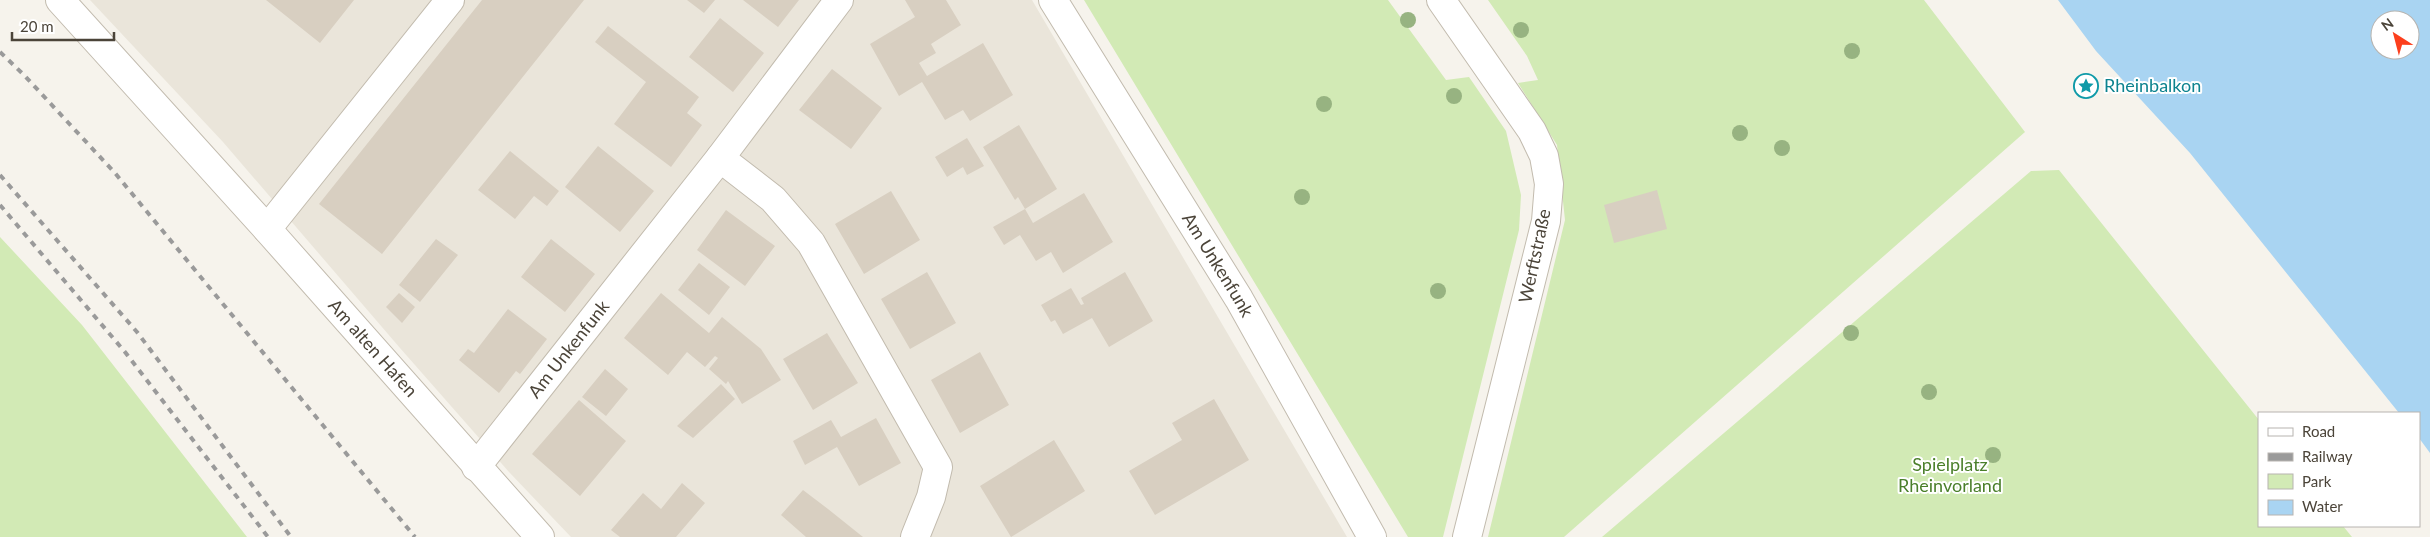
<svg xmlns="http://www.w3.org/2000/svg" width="2430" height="537" viewBox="0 0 2430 537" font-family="Lato,sans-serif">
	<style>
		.residential { fill: #eae5da }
		.green { fill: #d2eab5 }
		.water { fill: #a9d4f2; fill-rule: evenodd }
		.building { fill: #d8cfc1 }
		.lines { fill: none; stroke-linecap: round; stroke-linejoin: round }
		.minor-casing { stroke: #c2bbae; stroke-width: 30 }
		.minor { stroke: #fff; stroke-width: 28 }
		.rail { stroke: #9a9a9a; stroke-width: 4; stroke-dasharray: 6 6; stroke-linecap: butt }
		.tree { fill: #97b381 }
		.labels { text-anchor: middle; stroke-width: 4; stroke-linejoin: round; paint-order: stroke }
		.culture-label { font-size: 18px; fill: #0d838f; stroke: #fff; text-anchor: start }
		.street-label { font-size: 18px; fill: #4b4439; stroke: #fff }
		.park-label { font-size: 18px; fill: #4a7f2a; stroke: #fff }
	</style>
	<rect width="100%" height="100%" fill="#f6f3ec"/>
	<path class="residential" d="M90,0H1032L1347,537H571L509,472L400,348L223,142Z"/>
	<path class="green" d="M1084,0H1388L1446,80L1469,77L1506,131L1521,195L1519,230L1443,537H1408Z
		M1488,0H1924L2025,132L1564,537H1488L1565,220L1557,145L1518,83L1538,80L1527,56Z
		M2059,170L2259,420V526H2343L2352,537H1602L2031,171Z
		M0,237L82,325L247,537H0Z"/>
	<path class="water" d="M2058,0H2430V453L2419,438V413H2399L2190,153L2096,51ZM2380,20H2410V50H2380Z"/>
	<path class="building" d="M266,0H354L320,43Z
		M482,0H584L382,254L319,204Z
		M687,0H715L704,13Z
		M743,0H799L778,27Z
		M905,0H946L961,25L931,44L936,53L919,63L927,76L983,43L1013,95L970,121L963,110L945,120L922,82L899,96L870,44L915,17Z
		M720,18L764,53L733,92L689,57Z
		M608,26L699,97L687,113L702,125L671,167L614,124L646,82L595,42Z
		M832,69L882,108L851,149L799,110Z
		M1019,125L1057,189L1025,209L1018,197L1015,200L983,147Z
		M967,138L984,166L967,175L963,167L947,177L935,157Z
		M598,146L654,191L620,232L565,187Z
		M510,151L559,191L547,206L534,196L515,219L478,190Z
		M1657,190L1667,229L1614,243L1604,205Z
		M891,191L920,240L864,274L835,224Z
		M1084,193L1113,242L1063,273L1051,252L1036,261L1020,235L1004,245L993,227L1025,209L1033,223Z
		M726,210L775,246L745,286L697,250Z
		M436,239L458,255L420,302L399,285Z
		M551,239L595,274L565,312L521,277Z
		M699,263L730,287L709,315L678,290Z
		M927,272L956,323L910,349L881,299Z
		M1125,272L1153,321L1109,347L1092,318L1063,334L1055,320L1051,322L1041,305L1071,288L1081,305L1084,304L1081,298Z
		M399,293L415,307L402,323L386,307Z
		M661,293L709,333L722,317L761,349L781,380L742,404L728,381L726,384L709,369L718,358L715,356L705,367L687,352L668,375L624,338Z
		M508,309L547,339L520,374L516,371L499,393L459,360L468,349L474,353Z
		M827,333L858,383L813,410L783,359Z
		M980,352L1009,405L960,433L931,380Z
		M605,369L628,389L606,416L582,397Z
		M721,384L735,399L693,438L677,426Z
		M1214,399L1249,460L1155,515L1129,471L1182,440L1172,423Z
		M579,400L626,441L580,496L532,454Z
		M876,418L901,463L859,486L837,447L805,465L793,441L831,420L841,437Z
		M1054,440L1085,491L1011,537L980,486Z
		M682,483L705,503L676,537H620L611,530L643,493L661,509Z
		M803,490L828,509L863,537H806L781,515Z"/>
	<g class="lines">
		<defs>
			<g id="minor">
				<path id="s1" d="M60,0L267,229L540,537"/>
				<path id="s2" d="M1053,0L1239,299L1372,537"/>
				<path d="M1441,0L1532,131L1544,156L1549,184L1546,221L1467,537"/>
				<path d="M720,158L773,199L811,243L938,467L931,497L915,537"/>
				<path d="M267,229L450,0"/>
				<path id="s3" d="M476,467L720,158L839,0"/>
			</g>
		</defs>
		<use href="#minor" class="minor-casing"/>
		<use href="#minor" class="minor"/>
		<path class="rail" d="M0,52L24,75L115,173L415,537
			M0,175L137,332L291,537
			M0,205L125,352L268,537"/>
	</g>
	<g class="tree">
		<circle cx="1408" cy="20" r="8"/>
		<circle cx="1521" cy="30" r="8"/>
		<circle cx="1852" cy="51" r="8"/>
		<circle cx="1454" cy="96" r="8"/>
		<circle cx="1324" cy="104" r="8"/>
		<circle cx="1740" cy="133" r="8"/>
		<circle cx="1782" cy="148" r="8"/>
		<circle cx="1302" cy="197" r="8"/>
		<circle cx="1438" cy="291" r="8"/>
		<circle cx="1851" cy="333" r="8"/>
		<circle cx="1929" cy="392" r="8"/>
		<circle cx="1993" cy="455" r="8"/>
	</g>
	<defs>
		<symbol id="sight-ring" viewBox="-11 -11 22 22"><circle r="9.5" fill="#fff" stroke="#0f9aa8" stroke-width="1.5"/><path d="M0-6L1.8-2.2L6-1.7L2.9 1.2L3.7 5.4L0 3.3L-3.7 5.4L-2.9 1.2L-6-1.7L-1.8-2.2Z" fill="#0f9aa8"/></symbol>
	</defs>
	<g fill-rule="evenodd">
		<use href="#sight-ring" x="2072" y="72" width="28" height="28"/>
	</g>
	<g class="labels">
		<g class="culture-label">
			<text x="2104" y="92">Rheinbalkon</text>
		</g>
		<g class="street-label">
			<text transform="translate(1535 256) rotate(-78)" y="6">Werftstraße</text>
			<text dy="6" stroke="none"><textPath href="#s2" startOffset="312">Am Unkenfunk</textPath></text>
			<text dy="6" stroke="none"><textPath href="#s1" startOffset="468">Am alten Hafen</textPath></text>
			<text dy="6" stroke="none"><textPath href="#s3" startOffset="150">Am Unkenfunk</textPath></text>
		</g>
		<g class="park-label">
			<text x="1950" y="471">Spielplatz<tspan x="1950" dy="21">Rheinvorland</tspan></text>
		</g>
	</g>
	<rect x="2258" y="412" width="162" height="115" fill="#ffffff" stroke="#b7b4b0"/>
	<rect x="2268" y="428" width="25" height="8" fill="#ffffff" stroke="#b7b4b0"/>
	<text x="2302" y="437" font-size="15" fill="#4b4439">Road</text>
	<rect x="2268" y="453" width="25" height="8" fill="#9a9a9a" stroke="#b7b4b0"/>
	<text x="2302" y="462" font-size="15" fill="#4b4439">Railway</text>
	<rect x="2268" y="474" width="25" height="15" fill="#d2eab5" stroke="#b7b4b0"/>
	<text x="2302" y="487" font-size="15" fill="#4b4439">Park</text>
	<rect x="2268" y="500" width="25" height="15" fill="#a9d4f2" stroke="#b7b4b0"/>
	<text x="2302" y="512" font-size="15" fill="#4b4439">Water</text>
	<g transform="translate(2395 35) rotate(324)"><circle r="24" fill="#ffffff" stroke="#b7b4b0"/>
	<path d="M0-4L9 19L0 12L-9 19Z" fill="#fc3f1d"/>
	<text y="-8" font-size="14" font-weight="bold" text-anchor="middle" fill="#4b4439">N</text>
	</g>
	<path d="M12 32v8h102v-8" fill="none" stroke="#4b4439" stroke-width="2.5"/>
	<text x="20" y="32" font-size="15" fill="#4b4439" stroke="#ffffff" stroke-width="4" paint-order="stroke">20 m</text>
</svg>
